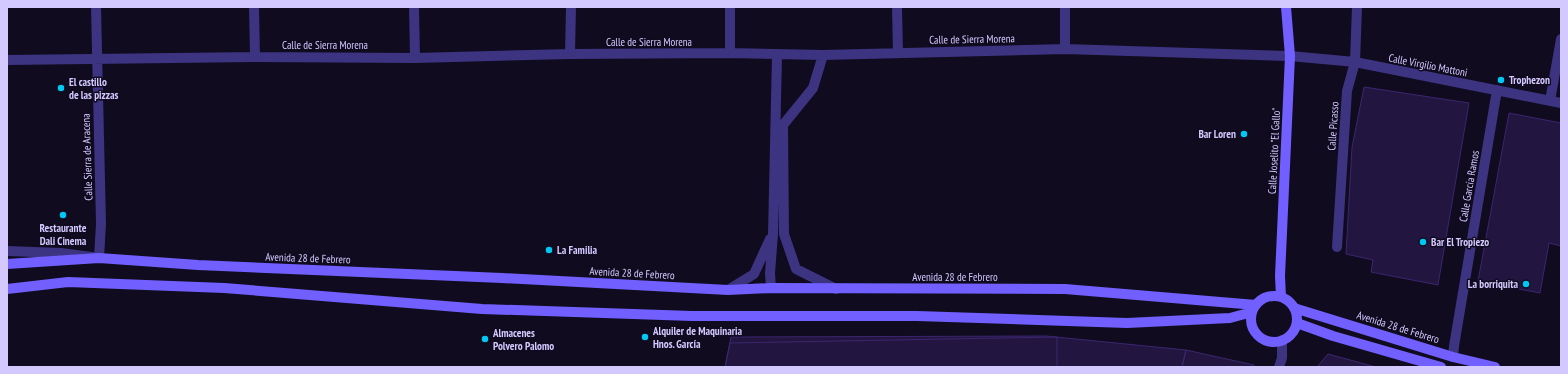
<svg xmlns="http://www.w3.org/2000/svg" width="1568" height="374" viewBox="0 0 1568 374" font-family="'PT Sans Narrow',sans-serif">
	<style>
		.building { fill: #221641; stroke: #3b266f }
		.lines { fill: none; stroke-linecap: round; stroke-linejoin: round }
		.street { stroke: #3c3381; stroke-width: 10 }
		.secondary { stroke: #7160ff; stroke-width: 10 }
		.poi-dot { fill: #00c8f4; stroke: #100b1f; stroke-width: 1.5 }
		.labels { text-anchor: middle; stroke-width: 3; stroke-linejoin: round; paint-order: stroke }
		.street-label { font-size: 11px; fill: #d4c9ff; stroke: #100b1f }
		.poi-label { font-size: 11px; font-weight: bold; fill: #d4c9ff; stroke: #100b1f; text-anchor: start }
	</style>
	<rect width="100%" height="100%" fill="#100b1f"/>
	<path class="building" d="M1364,87L1469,103L1438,285L1371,272L1373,260L1346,254L1352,147Z
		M1509,113L1561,123V246L1549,243L1540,293L1478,281Z
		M1046,336L1186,350L1182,367H725L731,337Z
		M1057,337V367H725L730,343Z
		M1186,350L1254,365V367H1182Z
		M1328,354L1376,367H1317Z"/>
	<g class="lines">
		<path class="street" d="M254,7L255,57
			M414,7L415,58
			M730,7V53
			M897,7L898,53
			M1065,7V49
			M570,54L571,7
			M823,55L813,88L783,125L784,234L796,269L836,289
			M7,60L255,57L415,58L570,54L730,53L823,55L1065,49L1290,56L1355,62L1561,103
			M1550,101L1561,39
			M1337,247L1347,91L1355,62L1357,7
			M7,251L61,253L99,258L101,224L96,7
			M771,288L770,273L773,234L777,55
			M728,290L754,274L770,239
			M1453,357L1454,346L1497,90
			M1279,367L1282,358V340"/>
		<path class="secondary" d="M7,264L99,258L198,265L502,278L728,290L771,288L1065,289L1256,305
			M7,289L68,282L224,288L482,309L692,316H917L1127,323L1230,318L1252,312
			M1251 319a23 23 0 1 1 46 0a23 23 0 1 1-46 0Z
			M1281,297L1280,276L1290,56L1286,7
			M1294,308L1453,357L1495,367
			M1297,323L1333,336L1441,367"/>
	</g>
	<g class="poi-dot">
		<circle cx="1501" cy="80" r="4"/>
		<circle cx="61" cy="88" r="4"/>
		<circle cx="1244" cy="134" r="4"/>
		<circle cx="63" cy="215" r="4"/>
		<circle cx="1423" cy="242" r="4"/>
		<circle cx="549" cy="250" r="4"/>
		<circle cx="1526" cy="284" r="4"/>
		<circle cx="645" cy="337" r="4"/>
		<circle cx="485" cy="339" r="4"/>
	</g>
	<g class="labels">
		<g class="street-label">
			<text transform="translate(972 39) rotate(-1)" y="4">Calle de Sierra Morena</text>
			<text x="649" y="46">Calle de Sierra Morena</text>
			<text x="325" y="49">Calle de Sierra Morena</text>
			<text transform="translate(1428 65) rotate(11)" y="4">Calle Virgilio Mattoni</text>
			<text transform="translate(1333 126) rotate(-86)" y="4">Calle Picasso</text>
			<text transform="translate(1274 151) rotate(-87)" y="4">Calle Joselito "El Gallo"</text>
			<text transform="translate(87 157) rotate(-92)" y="4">Calle Sierra de Aracena</text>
			<text transform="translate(1469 186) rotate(-80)" y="4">Calle García Ramos</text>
			<text transform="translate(308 258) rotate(2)" y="4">Avenida 28 de Febrero</text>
			<text transform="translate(632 273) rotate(3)" y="4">Avenida 28 de Febrero</text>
			<text x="955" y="281">Avenida 28 de Febrero</text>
			<text transform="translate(1398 327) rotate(17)" y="4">Avenida 28 de Febrero</text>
		</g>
		<g class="poi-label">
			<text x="1509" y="84">Trophezon</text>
			<text x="69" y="86">El castillo<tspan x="69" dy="13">de las pizzas</tspan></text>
			<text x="1236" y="138" text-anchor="end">Bar Loren</text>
			<text x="63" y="232" text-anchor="middle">Restaurante<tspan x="63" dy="13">Dali Cinema</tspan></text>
			<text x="1431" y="246">Bar El Tropiezo</text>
			<text x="557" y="254">La Familia</text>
			<text x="1518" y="288" text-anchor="end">La borriquita</text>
			<text x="653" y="335">Alquiler de Maquinaria<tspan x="653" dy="13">Hnos. García</tspan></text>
			<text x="493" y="337">Almacenes<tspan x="493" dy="13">Polvero Palomo</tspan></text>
		</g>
	</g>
	<rect width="1568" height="374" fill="none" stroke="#d4c9ff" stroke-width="16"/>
</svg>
